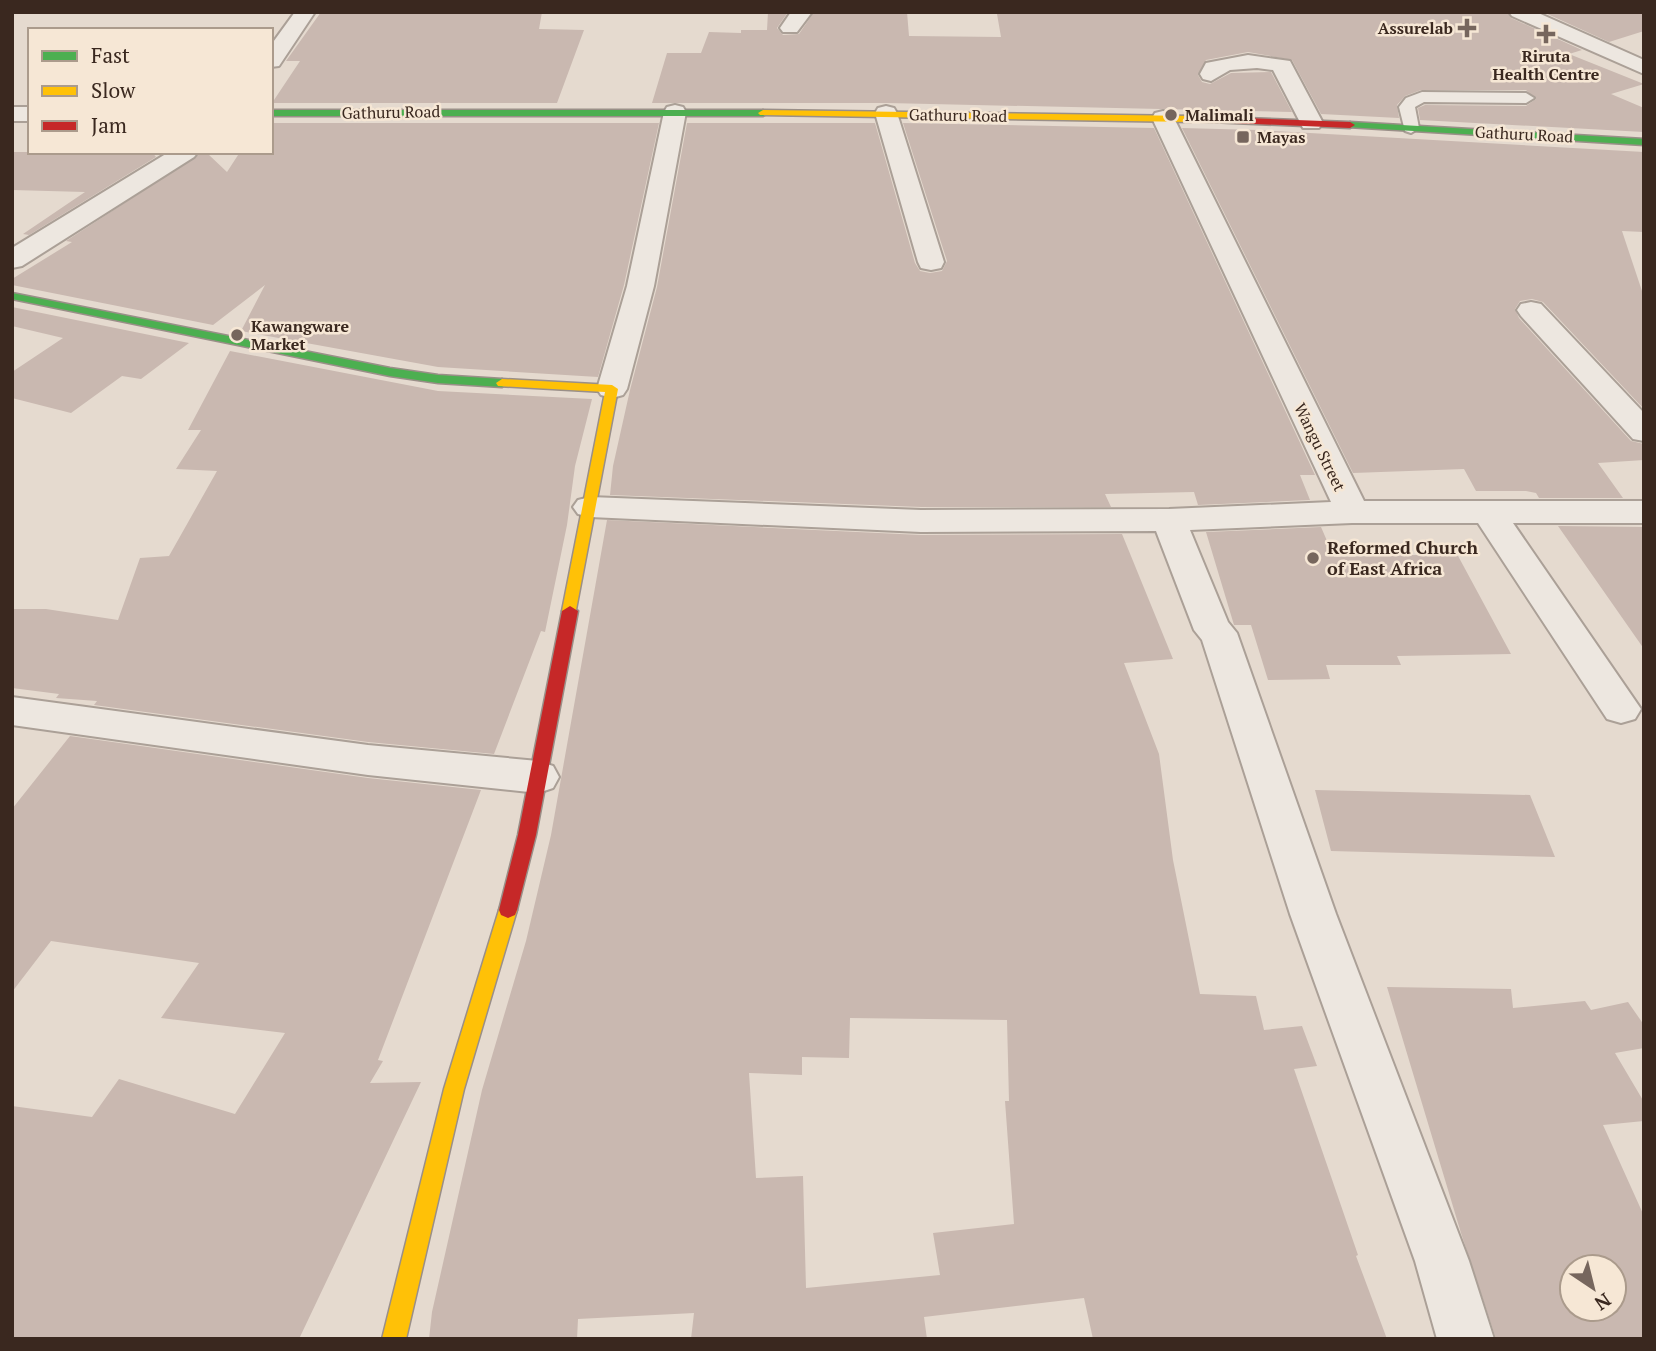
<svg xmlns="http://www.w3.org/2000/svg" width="1656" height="1351" viewBox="0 0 1656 1351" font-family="'PT Serif',serif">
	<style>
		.building { fill: #c9b8b0; fill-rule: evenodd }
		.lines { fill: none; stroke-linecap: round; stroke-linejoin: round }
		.lane-casing { stroke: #aba097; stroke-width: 4 }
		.street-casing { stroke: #aba097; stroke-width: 4 }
		.fast-casing { stroke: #9a8f88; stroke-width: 3 }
		.slow-casing { stroke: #9a8f88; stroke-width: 3 }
		.jam-casing { stroke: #9a8f88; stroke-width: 3 }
		.lane { fill: #ede7e0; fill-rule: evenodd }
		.street { fill: #ede7e0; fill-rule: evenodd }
		.fast { fill: #4caf50; fill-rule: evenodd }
		.slow { fill: #ffc107; fill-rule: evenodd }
		.jam { fill: #c62828; fill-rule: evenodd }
		.poi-dot { fill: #76665d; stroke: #f6e7d5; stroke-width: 2.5 }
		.labels { text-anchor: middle; stroke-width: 5; stroke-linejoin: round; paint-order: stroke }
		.far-poi-label { font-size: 16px; font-weight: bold; fill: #3a281f; stroke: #f6e7d5; text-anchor: start }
		.far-street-label { font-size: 16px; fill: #3a281f; stroke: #f6e7d5 }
		.poi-label { font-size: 18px; font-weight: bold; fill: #3a281f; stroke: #f6e7d5; text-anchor: start }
	</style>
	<rect width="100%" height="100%" fill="#e5dacf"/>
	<path class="building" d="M321,12H542L539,29L584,30L557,103H272L300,61H286Z
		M768,12H788L777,28L783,35L799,34L814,12H907L909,36L1001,37L997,14L1507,12L1511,18L1582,50L1569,54L1644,84L1611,94L1644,108V132L1420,120L1418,108L1425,105L1526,106L1536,99L1526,90H1421L1405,96L1397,105L1399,118L1321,114L1292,60L1248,52L1206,60L1198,75L1202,82L1210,84L1231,73L1271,72L1292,112L887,103H652L667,53H701L709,32L741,33V30H767Z
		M1543,12H1644V31L1609,42Z
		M271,123H659L624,285L598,377L438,367L241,331L265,285L213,325L12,285V279L72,242L66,241L200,154H208L227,172L240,152H271Z
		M687,123H875L915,263L920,271L930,273L942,271L947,261L903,123L1154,128L1315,475H1300L1310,500L1198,505L1194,492L1105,494L1111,507H921L610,495L613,466L630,390L657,287Z
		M1182,128L1257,130L1644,152V232L1622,231L1644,297V409L1543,302L1532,299L1520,301L1515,309L1519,318L1631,441L1644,444V460L1598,463L1623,498H1539L1536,493L1526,491H1476L1464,469L1353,473Z
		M12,152H152L156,157L29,235L23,234L85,192L12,190Z
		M12,307L189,343L141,379L122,376L71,413L12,398V372L63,338L12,326Z
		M230,351L438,391L592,399L575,466L567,525L545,632L541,631L494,754L368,742L94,705L97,701L56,698L59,694L12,688V609H46L118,620L140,558L169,556L217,471L176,469L201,430H188Z
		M607,520L921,535L1122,534L1173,659L1124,663L1159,754L1173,860L1200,994L1256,996L1264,1030L1302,1026L1317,1066L1294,1069L1358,1255L1356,1256L1387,1339H1093L1084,1298L924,1317L927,1339H691L694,1313L578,1319L577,1339H429L432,1312L482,1090L526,941L551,835ZM850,1018L1007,1020L1009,1101H1005L1014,1224L933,1233L940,1275L806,1288L803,1176L756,1178L749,1073L802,1075V1057L849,1058Z
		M1558,526L1644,527V649Z
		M1321,527L1334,557L1457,554L1511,654L1397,656L1401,665H1326L1330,679L1268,680L1251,625H1234L1206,532Z
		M70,736L368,778L481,790L378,1060L383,1061L370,1083L421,1082L299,1339H12V1106L92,1117L119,1079L235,1114L285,1033L161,1018L199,963L51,941L12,992V809Z
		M1315,790L1530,795L1555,857L1331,851Z
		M1387,987L1511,989L1513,1008L1585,1001L1591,1010L1628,1002L1644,1025V1048L1615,1053L1644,1102V1121L1603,1125L1644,1216V1339H1496L1461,1233ZM1572,1267H1614V1309H1572Z"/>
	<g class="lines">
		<defs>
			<path id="lane" d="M1422,92L1526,93L1534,98L1526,103L1424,102L1415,107L1419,128L1411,133L1405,131L1399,107L1406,98Z"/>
			<path id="street" d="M295,12H315L279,66L271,67V45Z
				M791,12H812L797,32H783L780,28Z
				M1509,12H1536L1644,60V74L1512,16Z
				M1248,55L1290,61L1323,123L1319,128H1303L1273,70L1257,68L1230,70L1211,81L1203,79L1200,74L1206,63Z
				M675,105L683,107L686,112L654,286L627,389L623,395L612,398L601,395L597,389L627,286L664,112L667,107Z
				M886,106L894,108L897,113L944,262L941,268L931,270L921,268L918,262L875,113L878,108Z
				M12,107H30V121H12Z
				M1163,111L1171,113L1174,118L1364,501H1644V523H1513L1641,709L1635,719L1621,723L1607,719L1478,523H1352L1190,530L1228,622L1237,633L1336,914L1469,1261L1494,1339H1437L1415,1261L1290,914L1202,640L1194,630L1156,531L921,532L590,517L578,514L573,507L578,500L590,497L921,510L1169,509L1331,502L1152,118L1155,113Z
				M169,152H198L194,157L22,266L12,268V248Z
				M1531,302L1541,304L1644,413V441L1633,439L1521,316L1517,310L1521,304Z
				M12,697L368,745L538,761L553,766L559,777L553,788L538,793L368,775L12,725Z"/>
			<path id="fast" d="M271,110H763L768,113L763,116H271Z
				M1350,122L1644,139V145L1347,127L1345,125Z
				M12,293L390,368L438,375L502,379L508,383L502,387L438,383L390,376L12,299Z"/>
			<path id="slow" d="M763,110L1191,116L1196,119L1191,122L760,115L758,113Z
				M502,379L612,385L618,389L575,615H565L562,611L605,392L498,386L496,383Z
				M508,902L515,905L517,910L464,1089L406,1339H382L444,1089L499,910L501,905Z"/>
			<path id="jam" d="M1191,116L1350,122L1355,125L1350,128L1188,121V117Z
				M570,606L578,611L536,835L517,910L515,915L508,918L501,915L499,910L518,835L562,611Z"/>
		</defs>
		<use href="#lane" class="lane-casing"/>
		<use href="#street" class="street-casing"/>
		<use href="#fast" class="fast-casing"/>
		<use href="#slow" class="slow-casing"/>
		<use href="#jam" class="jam-casing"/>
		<use href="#lane" class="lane"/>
		<use href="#street" class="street"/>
		<use href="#fast" class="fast"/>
		<use href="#slow" class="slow"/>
		<use href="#jam" class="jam"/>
	</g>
	<g class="poi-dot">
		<path d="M1463.5 17.5h7v7h7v7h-7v7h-7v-7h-7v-7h7z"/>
		<path d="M1542.5 23.5h7v7h7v7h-7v7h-7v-7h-7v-7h7z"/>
		<circle cx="1171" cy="115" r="7"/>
		<rect x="1236" y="130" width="14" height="14" rx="3.5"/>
		<circle cx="237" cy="335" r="7"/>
		<circle cx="1313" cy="558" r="7"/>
	</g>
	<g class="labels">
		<g class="far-poi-label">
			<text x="1453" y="34" text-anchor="end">Assurelab</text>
			<text x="1546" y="62" text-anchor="middle">Riruta<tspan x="1546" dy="18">Health Centre</tspan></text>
			<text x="1185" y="121">Malimali</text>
			<text x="1257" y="143">Mayas</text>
			<text x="251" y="332">Kawangware<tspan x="251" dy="18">Market</tspan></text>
		</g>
		<g class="far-street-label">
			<text transform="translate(391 112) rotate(-1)" y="6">Gathuru Road</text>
			<text transform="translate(958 115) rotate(1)" y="6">Gathuru Road</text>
			<text transform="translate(1524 134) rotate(3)" y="6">Gathuru Road</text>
			<text transform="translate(1320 447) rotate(64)" y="6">Wangu Street</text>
		</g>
		<g class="poi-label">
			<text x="1327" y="554">Reformed Church<tspan x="1327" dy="21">of East Africa</tspan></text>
		</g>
	</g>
	<rect width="1656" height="1351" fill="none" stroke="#3a281f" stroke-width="28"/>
	<rect x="28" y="28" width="245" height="126" fill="#f6e7d5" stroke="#ab9b8c" stroke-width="2"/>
	<rect x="42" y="51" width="35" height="10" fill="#4caf50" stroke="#ab9b8c" stroke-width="2"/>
	<text x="91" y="63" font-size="21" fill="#3a281f">Fast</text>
	<rect x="42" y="86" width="35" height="10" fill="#ffc107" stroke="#ab9b8c" stroke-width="2"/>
	<text x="91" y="98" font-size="21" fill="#3a281f">Slow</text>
	<rect x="42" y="121" width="35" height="10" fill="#c62828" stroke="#ab9b8c" stroke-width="2"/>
	<text x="91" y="133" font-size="21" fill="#3a281f">Jam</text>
	<g transform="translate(1593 1288) rotate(145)"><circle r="33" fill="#f6e7d5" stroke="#ab9b8c" stroke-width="2"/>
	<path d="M0-5L12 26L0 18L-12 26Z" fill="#76665d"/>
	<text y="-10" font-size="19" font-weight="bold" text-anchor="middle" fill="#3a281f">N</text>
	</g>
</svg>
